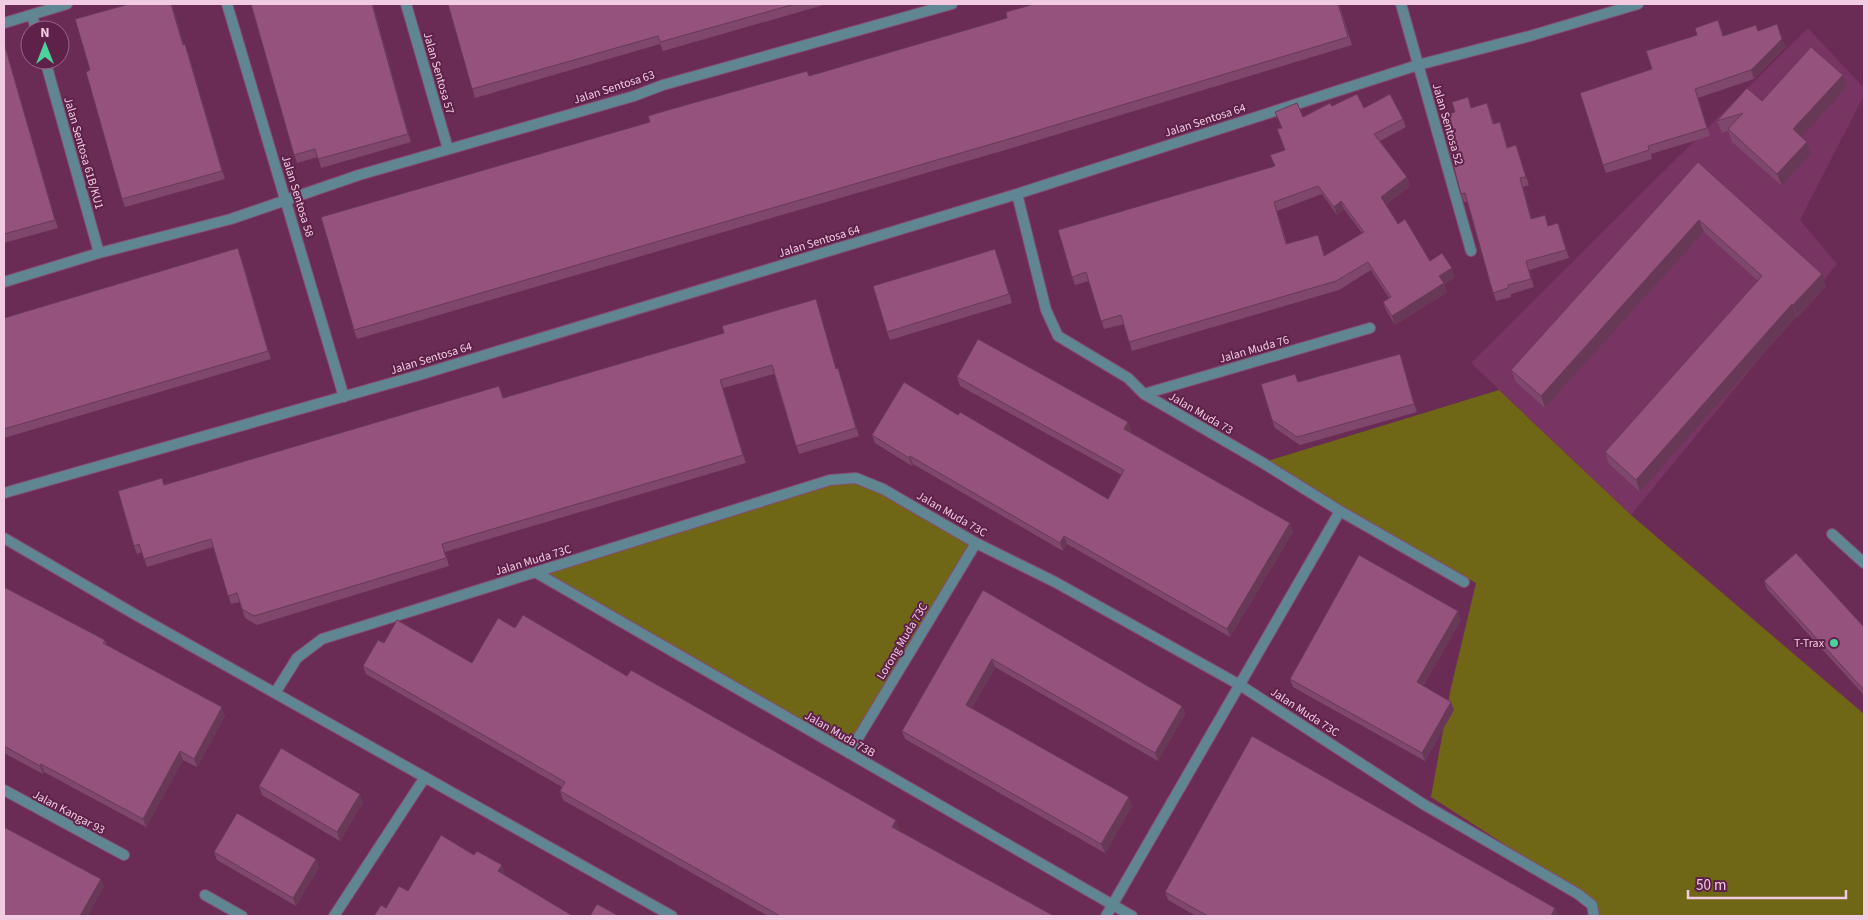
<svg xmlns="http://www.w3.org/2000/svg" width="1868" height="920" viewBox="0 0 1868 920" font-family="'Source Sans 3',sans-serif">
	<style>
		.built { fill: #783462 }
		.green { fill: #706716 }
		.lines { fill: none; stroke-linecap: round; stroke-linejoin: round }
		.street-casing { stroke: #854c71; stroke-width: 12 }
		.street { stroke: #608593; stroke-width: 10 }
		.wall { fill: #7f476b; fill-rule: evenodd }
		.shaded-wall { fill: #683957 }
		.building { fill: #94527c; stroke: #683957; fill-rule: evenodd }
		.poi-dot { fill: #4ad49c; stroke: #5e214a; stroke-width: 2 }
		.labels { text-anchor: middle; stroke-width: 4; stroke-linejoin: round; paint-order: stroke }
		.street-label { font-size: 12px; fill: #f1cbe1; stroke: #5e214a }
		.poi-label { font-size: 12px; fill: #f1cbe1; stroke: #5e214a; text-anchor: end }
	</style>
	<rect width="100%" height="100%" fill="#6a2c55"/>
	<path class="built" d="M1808,28L1864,88V95L1800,220L1837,264L1631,515L1471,363Z"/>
	<path class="green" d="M1499,390L1631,515L1864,714V916H1597L1587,897L1431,797L1450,692L1476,583L1264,462Z
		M856,478L976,543L849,753L535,572L830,480Z"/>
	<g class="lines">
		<defs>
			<path id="street" d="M227,4L344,397
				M406,4L448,149
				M1401,4L1471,251
				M32,15L36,30
				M4,23L67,4
				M45,60L99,253
				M1017,194L1046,310L1058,336L1128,378L1144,394L1263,463L1340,511L1464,582
				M4,282L99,253L231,219L359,175L634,96L663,85L952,4
				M1144,394L1370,328
				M4,493L416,376L1017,194L1418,65L1530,36L1638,4
				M1832,534L1864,563
				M4,538L136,615L672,916
				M535,572L1132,916
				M275,693L297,658L322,639L830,480L856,478L883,489L976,543L1055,582L1240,685L1423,804L1578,894L1592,905L1594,916
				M849,753L976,543
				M4,790L124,855
				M205,895L242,916
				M334,916L425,777
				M1106,916L1340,511"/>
		</defs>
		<use href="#street" class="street-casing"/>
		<use href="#street" class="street"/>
	</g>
	<path class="wall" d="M172,4L184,45L188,52L225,179L125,207L122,199L90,70Z
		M251,4H373L411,142L321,168L318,157L297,163Z
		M448,4H827L663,51L660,44L475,98Z
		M1339,4L1352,45L1022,145L357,339L354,330L650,122L809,76Z
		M1777,24L1785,47L1754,79L1698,98L1710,136L1651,154L1652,159L1606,173L1603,165L1652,69L1723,36L1758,31Z
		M4,42L58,228L4,243Z
		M1847,87L1801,137L1807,142L1811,154L1782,186L1732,142L1728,131L1722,133L1717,121L1762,101Z
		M1487,103L1494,124L1503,130L1507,147L1516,145L1529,185L1523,187L1532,219L1561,231L1569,258L1529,270L1534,287L1511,294V297L1496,301L1467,202H1464L1461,194L1451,137L1455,112Z
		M1332,106L1364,108L1403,119L1406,127L1380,141L1407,177L1410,186L1386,204L1398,224L1430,261L1455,277L1444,284L1447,292L1395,325L1386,310L1383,302L1389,298L1371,270L1339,290L1132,351L1124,324L1104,329L1089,281L1075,285L1072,277L1274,166L1285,150L1303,117ZM1322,194L1337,215L1344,209L1362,233L1325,256L1318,235L1287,244L1277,211Z
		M1698,162L1826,286L1798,317L1797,316L1640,492L1609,464L1605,452L1758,281L1704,232L1545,408L1516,382L1511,370Z
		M241,256L271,359L4,438V318Z
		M998,257L1012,303L890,340L887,332Z
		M816,299L836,369L838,368L841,377L859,436L799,454L774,374L723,388L746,463L445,552L449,566L257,625L245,618L240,602L231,604L213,547L147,567L142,552L137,554L134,546L165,484L503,398L724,333Z
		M1400,354L1417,412L1300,445L1275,428L1272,420L1298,382Z
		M957,377L1128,422L1131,431L1130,432L1290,523L1293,532L1230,637L1067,544L1063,551L913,464L912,466L875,443L872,435L958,415L1108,499L1122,475L960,386Z
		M1764,581L1864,627V695L1767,589Z
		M4,587L105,640L107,645L225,716L197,767L183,760L146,827L44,772L43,774L4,753Z
		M983,590L1182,706L1185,714L1158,761L995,667L972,708L1132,806L1105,853L905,739L902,731Z
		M1461,620L1423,686L1451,702L1454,710L1425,761L1293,687L1290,679Z
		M515,628L627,676L899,828L898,830L1054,916H768L563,800L560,791L562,787L366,674L363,666L384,643L472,663Z
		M259,786L363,802L340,841L262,795Z
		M214,852L316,859L319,867L296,906L217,860Z
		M1165,892L1555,908L1558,916H1196L1168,900Z"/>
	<path class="shaded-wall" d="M171,4H172L186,53L183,45Z
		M372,4H373L411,142L408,134Z
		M1777,24L1785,47L1754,79L1751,70Z
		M4,42L6,49L58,228L55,220Z
		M185,44L188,52L225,179L222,171Z
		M1843,75L1847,87L1797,142L1793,129Z
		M1807,142L1811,154L1782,186L1777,174Z
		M1516,145L1519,153L1529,185L1526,177Z
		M1407,177L1410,186L1384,205L1381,197Z
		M1520,178L1523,187L1534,227L1531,219Z
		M1341,201L1344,209L1337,215L1334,207Z
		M1699,220L1704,232L1545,408L1541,396Z
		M1558,223L1561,231L1569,258L1566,250Z
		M238,248L241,256L271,359L268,351Z
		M1452,268L1455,277L1444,284L1447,292L1395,325L1392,316L1439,276Z
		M1822,274L1826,286L1798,317L1793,305Z
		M816,299L819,308L839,378L836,369Z
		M1792,304L1797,316L1640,492L1636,480Z
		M1400,354L1403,362L1417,412L1414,404Z
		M838,368L841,377L859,436L856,428Z
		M720,380L723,388L746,463L743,455Z
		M1128,422L1131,431L1127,437L1124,429Z
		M910,456L913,464L912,466L909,458Z
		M1290,523L1293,532L1230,637L1227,629Z
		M1064,536L1067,544L1063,551L1060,543Z
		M1458,611L1461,620L1420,691L1417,682Z
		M992,659L995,667L969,713L966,705Z
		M1451,702L1454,710L1425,761L1422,753Z
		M1182,706L1185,714L1158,761L1155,753Z
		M222,707L225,716L197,767L194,759Z
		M180,751L183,760L146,827L143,819Z
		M41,764L44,772L43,774L40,766Z
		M360,794L363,802L340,841L337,832Z
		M1129,797L1132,806L1105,853L1101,844Z
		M896,820L899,828L895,835L892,827Z
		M316,859L319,867L296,906L293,898Z
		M502,865L505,873L501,880L498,871Z
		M101,879L104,887L88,916H80Z
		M1555,908L1558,916H1551Z"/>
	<path class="building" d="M129,4H171L183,45L185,44L222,171L122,199L86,72L90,70L75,19Z
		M251,4H372L408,134L318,159L315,149L294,155Z
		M448,4H795L660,42L658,36L472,89Z
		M1034,4H1338L1348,37L1019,136L354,330L321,217L650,122L648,116L668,110L807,71L809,76L1007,18L1006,12Z
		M1718,20L1723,36L1756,25L1758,31L1777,24L1782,39L1751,70L1695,89L1707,128L1648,146L1649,150L1603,165L1580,93L1652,69L1646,51L1697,35L1695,28Z
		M4,43L55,220L4,234Z
		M1811,47L1843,75L1793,129L1807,142L1777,174L1728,129L1743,113L1717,121L1747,88L1762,101Z
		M1357,94L1364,108L1390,94L1403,119L1374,134L1407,177L1381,197L1398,224L1405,219L1430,261L1442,253L1452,268L1439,276L1444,283L1392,316L1383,302L1391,297L1368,262L1336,281L1129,342L1121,315L1101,321L1086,272L1072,277L1058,230L1275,166L1270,155L1285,150L1277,129L1282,128L1275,112L1297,103L1303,117L1330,103L1332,106ZM1318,186L1334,207L1341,201L1364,232L1324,256L1318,235L1286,244L1274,202Z
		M1468,97L1471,108L1487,103L1493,124L1500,122L1507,148L1516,145L1526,177L1520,178L1531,219L1545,215L1548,226L1558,223L1566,250L1526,261L1531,279L1508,285V288L1493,293L1465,193L1461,194L1446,138L1451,137L1444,115L1455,112L1452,102Z
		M1698,162L1822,274L1793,305L1792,304L1636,480L1605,452L1762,276L1699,220L1541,396L1511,370Z
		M238,248L268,351L4,429V318Z
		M995,249L1009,294L887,332L873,286Z
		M816,299L836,369L838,368L856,428L796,446L772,365L720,380L743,455L442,544L446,558L254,616L242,609L237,593L228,596L211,539L144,559L139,544L134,546L118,491L162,478L164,485L499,386L503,398L724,333L722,326Z
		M978,339L1128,422L1124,429L1290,523L1227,629L1064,536L1060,543L910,456L909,458L872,435L904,382L958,415L960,412L1108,499L1124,470L957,377Z
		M1400,354L1414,404L1297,437L1272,420L1261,384L1295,374L1298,382Z
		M1796,553L1864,627V690L1764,581Z
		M1359,555L1458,611L1417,682L1451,702L1422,753L1290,679Z
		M4,587L105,640L103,643L222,707L194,759L180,751L143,819L41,764L40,766L4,746Z
		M983,590L1182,706L1155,753L992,659L966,705L1129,797L1101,844L902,731Z
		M523,615L627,676L631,670L859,799L896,820L892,827L1054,916H780L560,791L565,782L363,666L378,640L384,643L397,620L472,663L498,618L515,628Z
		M1252,736L1555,908L1551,916H1208L1165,892Z
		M281,748L360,794L337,832L259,786Z
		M237,813L316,859L293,898L214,852Z
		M4,827L101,879L80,916H4Z
		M441,835L474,855L477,851L502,865L498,871L573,916H374L381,905L386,908L399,886L408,891Z
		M597,904L619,916H590Z"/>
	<circle class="poi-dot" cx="1834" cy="643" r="5"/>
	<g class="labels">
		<g class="street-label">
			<text transform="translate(439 73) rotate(74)" y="4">Jalan Sentosa 57</text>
			<text transform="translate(614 87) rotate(-18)" y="4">Jalan Sentosa 63</text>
			<text transform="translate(1205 120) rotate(-18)" y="4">Jalan Sentosa 64</text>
			<text transform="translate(1448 124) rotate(74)" y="4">Jalan Sentosa 52</text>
			<text transform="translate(84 153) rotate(74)" y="4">Jalan Sentosa 61B/KU1</text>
			<text transform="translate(298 196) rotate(73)" y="4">Jalan Sentosa 58</text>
			<text transform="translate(819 241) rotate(-17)" y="4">Jalan Sentosa 64</text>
			<text transform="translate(1254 349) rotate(-16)" y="4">Jalan Muda 76</text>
			<text transform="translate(431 358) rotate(-17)" y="4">Jalan Sentosa 64</text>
			<text transform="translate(1201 413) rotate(30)" y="4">Jalan Muda 73</text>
			<text transform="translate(952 514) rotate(30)" y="4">Jalan Muda 73C</text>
			<text transform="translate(533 560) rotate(-17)" y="4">Jalan Muda 73C</text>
			<text transform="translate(902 641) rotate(-59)" y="4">Lorong Muda 73C</text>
			<text transform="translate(1305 712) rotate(33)" y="4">Jalan Muda 73C</text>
			<text transform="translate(840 734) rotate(30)" y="4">Jalan Muda 73B</text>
			<text transform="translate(69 812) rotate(28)" y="4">Jalan Kangar 93</text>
		</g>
		<g class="poi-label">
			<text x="1824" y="647">T-Trax</text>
		</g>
	</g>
	<rect width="1868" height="920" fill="none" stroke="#f1cbe1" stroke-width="10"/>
	<g transform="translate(45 45)"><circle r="24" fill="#5e214a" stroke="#996586"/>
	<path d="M0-4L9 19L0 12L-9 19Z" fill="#4ad49c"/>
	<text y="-8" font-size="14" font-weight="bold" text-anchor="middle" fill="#f1cbe1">N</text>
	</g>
	<path d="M1688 890v8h158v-8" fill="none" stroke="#f1cbe1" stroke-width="2.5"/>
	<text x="1696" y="890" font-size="15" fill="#f1cbe1" stroke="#5e214a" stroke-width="4" paint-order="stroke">50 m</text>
</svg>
